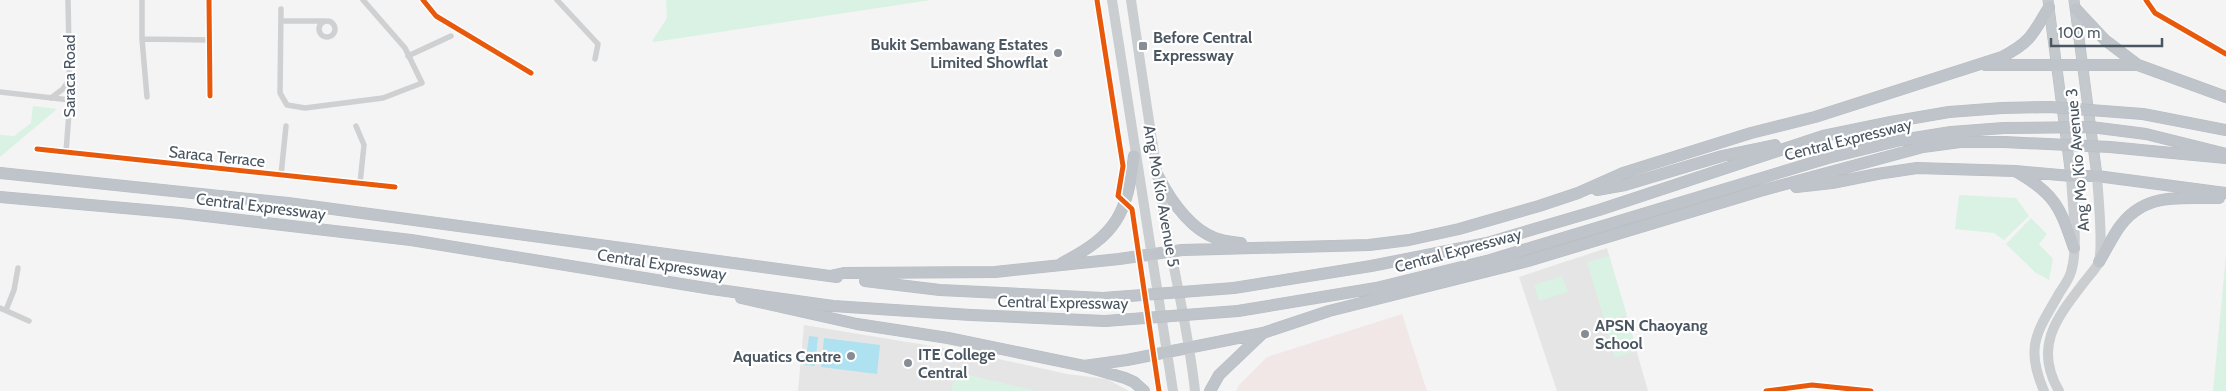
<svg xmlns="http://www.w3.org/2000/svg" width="2226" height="391" viewBox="0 0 2226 391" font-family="Cabin,sans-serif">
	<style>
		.education { fill: #e6e5e6 }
		.medical { fill: #f1e7e6 }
		.green { fill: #d9f2e3 }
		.water { fill: #aee2f0 }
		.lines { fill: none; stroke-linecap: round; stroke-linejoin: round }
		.trunk-casing { stroke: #b9bec3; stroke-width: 11 }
		.motorway-casing { stroke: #b9bec3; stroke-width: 12 }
		.minor { stroke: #ced0d2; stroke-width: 5.5 }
		.primary { stroke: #caced1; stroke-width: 10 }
		.trunk { stroke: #c4c9cd; stroke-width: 10 }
		.motorway { stroke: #bec4c9; stroke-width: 11 }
		.motorway-bridge-casing { stroke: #b9bec3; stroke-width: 12; stroke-linecap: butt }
		.motorway-bridge { stroke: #bec4c9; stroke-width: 11 }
		.cycleway-casing { stroke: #fff; stroke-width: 8 }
		.cycleway { stroke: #e8590c; stroke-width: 5 }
		.poi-dot { fill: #868d94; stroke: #fff; stroke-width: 2 }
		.labels { text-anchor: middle; stroke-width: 4.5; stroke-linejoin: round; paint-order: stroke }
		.poi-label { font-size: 16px; font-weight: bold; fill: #4a5661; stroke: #fff; text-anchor: start }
		.street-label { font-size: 16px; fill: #4a5661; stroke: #fff }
	</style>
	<rect width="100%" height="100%" fill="#f4f4f4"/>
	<path class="education" d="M1607,248L1648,391H1557L1519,277Z
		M804,325L962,351L1067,374L1107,379L1129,391H798Z"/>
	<path class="medical" d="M1402,314L1427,391H1236L1239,385L1267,357Z"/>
	<path class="green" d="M666,0H931L654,42L652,41L667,18Z
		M33,106L57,109L0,157V135L14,136L31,123Z
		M1959,195L2016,198L2029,216L2004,240L1994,233L1955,229Z
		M2031,218L2047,234L2039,244L2053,259L2049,280L2036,273L2006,244Z
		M2226,255V391H2213Z
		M1609,256L1627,315L1605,322L1587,262Z
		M1562,276L1568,292L1539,301L1534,285Z
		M1627,317L1637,351L1615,358L1605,324Z
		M956,372L1036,391H951Z"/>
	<path class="water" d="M809,336L818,337L815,366L805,365Z
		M824,338L880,345L877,374L821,367Z"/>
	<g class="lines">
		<defs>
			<path id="trunk" d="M2048,0L2071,176
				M2074,0L2097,176"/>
			<path id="motorway" d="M2076,9L2105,40L2138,65L2226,97
				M1985,65H2138
				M2143,114L2226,130
				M2146,134L2226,154
				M2151,151L2226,158
				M2017,172C2055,194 2060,207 2074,248
				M0,173L288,203L837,277
				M1158,176C1170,199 1189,228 1215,238C1222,241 1233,242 1241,243
				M1796,187L1832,183L1877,174L1917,168L2015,171L2071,176H2097L2226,193
				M1597,190L1625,185L1722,156L1775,145
				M0,197L180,213L411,240L712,289L833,306L971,315L1105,321
				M2099,262C2105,251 2111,240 2118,229C2144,191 2179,199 2219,198
				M1062,263C1116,235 1127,215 1134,156
				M830,276L844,273L995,272L1119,259L1182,250L1369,245L1409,240L1459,229L1539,206L1578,193L1623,173L1751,133L1815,117L2002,57C2031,42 2033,34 2049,7
				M865,281L940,290L1103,298
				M1234,288L1371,266L1487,243L1599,210L1823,136L1891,122L1949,112L2002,108
				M741,298L857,324L948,338L1084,366L1125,378L1134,382L1144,391
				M1238,311L1376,288L1490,260L1828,158L1901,140L1951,132L2004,128
				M1084,366L1127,360L1263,333L1329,311L1528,261L1760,191L1923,147L1960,142H2004
				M1210,391L1219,375L1262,334"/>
		</defs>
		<use href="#trunk" class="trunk-casing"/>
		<use href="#motorway" class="motorway-casing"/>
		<path class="minor" d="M142,0V39L147,97
			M209,0L210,96
			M423,0L436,16L531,73
			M557,0L598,44L595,59
			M2146,0L2155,13L2226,54
			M281,9L280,93L287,105L305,108L383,98L422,83L405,48L363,0
			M319 29a8 8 0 1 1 16 0a8 8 0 1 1-16 0Z
			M281,21H325
			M142,39L210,40
			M408,56L451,36
			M0,92L70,100
			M51,98L63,89L69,80
			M356,126L364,145L360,183
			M37,149L395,187
			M66,152L70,100L68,0
			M281,175L286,126
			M0,308L29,321
			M6,310L14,290L18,268
			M1766,391L1812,385L1871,391"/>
		<path class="primary" d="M1112,0L1173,391
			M1131,0C1142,75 1153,151 1166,226C1176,281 1189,335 1195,391
			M2044,391C2024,345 2038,331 2060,292C2064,286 2069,279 2071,272C2079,247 2072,203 2071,176
			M2059,391C2034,348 2055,320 2082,285C2087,278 2094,271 2098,264C2104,251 2098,193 2097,176"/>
		<use href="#trunk" class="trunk"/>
		<use href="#motorway" class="motorway"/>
		<defs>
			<path id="motorway-bridge" d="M2002,108L2050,107L2143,114
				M2004,128L2091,127L2146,134
				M2004,142L2110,147L2151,151
				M1103,298L1234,288
				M1105,321L1238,311"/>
		</defs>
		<use href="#motorway-bridge" class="motorway-bridge-casing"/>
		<use href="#motorway-bridge" class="motorway-bridge"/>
		<defs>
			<path id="cycleway" d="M209,0L210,96
				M423,0L436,16L531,73
				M1097,0L1123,166L1118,196L1132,209L1159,391
				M2146,0L2155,13L2226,54
				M37,149L395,187
				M1766,391L1812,385L1871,391"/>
		</defs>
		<use href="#cycleway" class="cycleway-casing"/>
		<use href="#cycleway" class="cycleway"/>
	</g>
	<g class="poi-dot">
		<rect x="1138" y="41" width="10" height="10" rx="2.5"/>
		<circle cx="1058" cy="53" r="5"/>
		<circle cx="1585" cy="334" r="5"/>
		<circle cx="851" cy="356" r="5"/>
		<circle cx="908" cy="363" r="5"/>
	</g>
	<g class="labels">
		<g class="poi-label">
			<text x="1153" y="43">Before Central<tspan x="1153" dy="18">Expressway</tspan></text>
			<text x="1048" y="50" text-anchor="end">Bukit Sembawang Estates<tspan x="1048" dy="18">Limited Showflat</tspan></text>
			<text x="1595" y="331">APSN Chaoyang<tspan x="1595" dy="18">School</tspan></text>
			<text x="918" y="360">ITE College<tspan x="918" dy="18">Central</tspan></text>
			<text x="841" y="362" text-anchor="end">Aquatics Centre</text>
		</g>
		<g class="street-label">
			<text transform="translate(69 76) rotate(-90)" y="6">Saraca Road</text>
			<text transform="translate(1848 139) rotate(-14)" y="6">Central Expressway</text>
			<text transform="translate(217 156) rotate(6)" y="6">Saraca Terrace</text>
			<text transform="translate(2077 160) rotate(-95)" y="6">Ang Mo Kio Avenue 3</text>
			<text transform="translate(1162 196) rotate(80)" y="6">Ang Mo Kio Avenue 5</text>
			<text transform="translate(261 206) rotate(7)" y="6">Central Expressway</text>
			<text transform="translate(1458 250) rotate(-15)" y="6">Central Expressway</text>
			<text transform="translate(662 264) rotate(9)" y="6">Central Expressway</text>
			<text transform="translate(1063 302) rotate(1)" y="6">Central Expressway</text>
		</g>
	</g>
	<path d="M2051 38v8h111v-8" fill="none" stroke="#4a5661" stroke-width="2.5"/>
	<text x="2058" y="38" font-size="15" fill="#4a5661" stroke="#ffffff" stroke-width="4" paint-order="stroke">100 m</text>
</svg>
